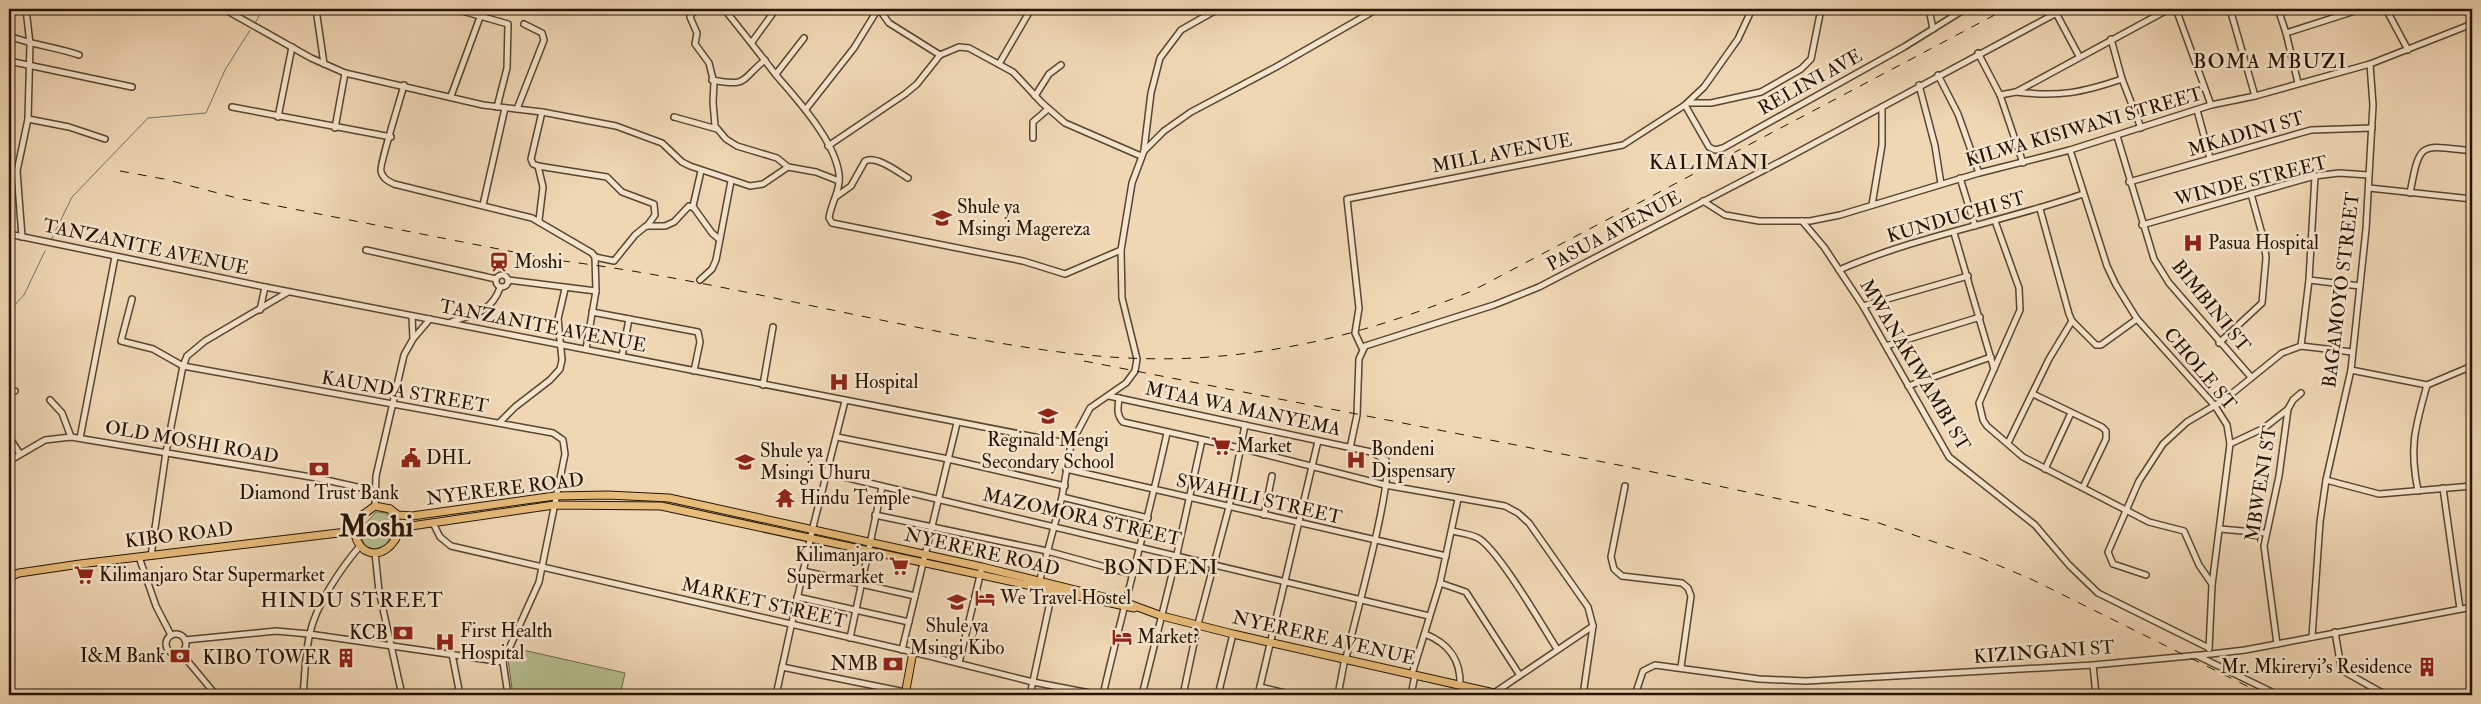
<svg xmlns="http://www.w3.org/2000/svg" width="2481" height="704" font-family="'IM FELL Double Pica',serif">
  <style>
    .green { fill: #b7bf8f; stroke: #6e6a49 }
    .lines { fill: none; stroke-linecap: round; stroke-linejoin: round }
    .stream { stroke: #6f7570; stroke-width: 1 }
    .minor-casing { stroke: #57452f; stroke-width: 8 }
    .major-casing { stroke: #241403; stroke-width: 9 }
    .minor { stroke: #f5e5ce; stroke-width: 5 }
    .major { stroke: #e8bc7a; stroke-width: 7 }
    .rail { stroke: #241403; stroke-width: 1; stroke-dasharray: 9 9; stroke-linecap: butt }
    .labels { text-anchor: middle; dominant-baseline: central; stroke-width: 5; stroke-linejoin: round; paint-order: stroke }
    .street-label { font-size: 19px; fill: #241403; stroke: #f5e5ce }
    .poi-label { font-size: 19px; fill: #241403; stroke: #f5e5ce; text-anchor: start }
    .quarter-label { font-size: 21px; letter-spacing: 1px; fill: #241403; stroke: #f5e5ce }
    .town-label { font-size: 29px; font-weight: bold; fill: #241403; stroke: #f5e5ce }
  </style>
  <rect width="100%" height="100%" fill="#f0d7b4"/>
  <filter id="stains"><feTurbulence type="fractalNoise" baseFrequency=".004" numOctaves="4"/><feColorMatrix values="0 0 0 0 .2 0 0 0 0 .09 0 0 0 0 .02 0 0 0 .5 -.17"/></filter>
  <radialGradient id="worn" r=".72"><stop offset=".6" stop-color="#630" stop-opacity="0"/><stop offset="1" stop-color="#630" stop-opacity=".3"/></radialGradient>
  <g class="green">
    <path d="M376,512C398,511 396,533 385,546L374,549L365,546L361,536L365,524Z"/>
    <path d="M514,648L625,673L620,695H513L508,660Z"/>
  </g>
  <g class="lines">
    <g class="stream">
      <path d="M255,23L263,9"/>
      <path d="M51,240L72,197L148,118L206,113L225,70L250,30"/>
      <path d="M9,311L24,295L45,251"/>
    </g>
    <defs>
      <g id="minor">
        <path d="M224,9L311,58L345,73L483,105L542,112L616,126L662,143L682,162L690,166L750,186L763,184L788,167"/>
        <path d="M316,9L324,64"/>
        <path d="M455,9L508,24L507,68L497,107"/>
        <path d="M695,9L690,17L697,33L695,44L709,63L714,83L713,102L715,126L726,139L737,146L777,158L788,167L816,172L839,181"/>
        <path d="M724,9C742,31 759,53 776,75C797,99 835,141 839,174C841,190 831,203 829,218L832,223L1023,261L1065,274L1121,250"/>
        <path d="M879,9L889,23L940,55L959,47L969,48L1013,72L1042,103L1065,123L1141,156"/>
        <path d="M1929,9L1933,29"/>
        <path d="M2176,9L2211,105"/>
        <path d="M2230,9L2255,96"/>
        <path d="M2278,9L2286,33L2298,83"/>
        <path d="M2386,9L2408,50"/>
        <path d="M2056,13L2079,56"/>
        <path d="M2286,33L2361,9"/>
        <path d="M9,36C32,45 56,47 79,55"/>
        <path d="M2111,39L2122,79L2141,128"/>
        <path d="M752,42L776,9"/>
        <path d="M1978,53L2000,95L2023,163"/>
        <path d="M9,61L132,87"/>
        <path d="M999,64L1031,9"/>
        <path d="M776,74L804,38"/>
        <path d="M1938,75L1958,114L1979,173"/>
        <path d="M712,80C749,87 740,80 765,60"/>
        <path d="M404,85C401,97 379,166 381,171C382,178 388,181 394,184L532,218L592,253L595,257L596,291L586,349"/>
        <path d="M1919,85L1935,146L1941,184"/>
        <path d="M2016,92C2059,97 2081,93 2122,79"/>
        <path d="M2000,95L2016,92L2169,9"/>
        <path d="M451,96L483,9"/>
        <path d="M1035,96L1049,74L1061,65"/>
        <path d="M1688,103H1711L1761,92L1801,69L1811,59L1821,9"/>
        <path d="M1685,105L1709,147L1715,150L1723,148L1904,47L1965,9"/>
        <path d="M232,107L391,137"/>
        <path d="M517,109L544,40L542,33L524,24"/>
        <path d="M806,109L854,48L878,9"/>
        <path d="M2197,110L2210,158"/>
        <path d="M278,117L292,47"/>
        <path d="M674,117L717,129"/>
        <path d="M28,119L69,127L105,139"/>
        <path d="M335,128L345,73"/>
        <path d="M2117,136L2154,259L2169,283L2251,377"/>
        <path d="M1033,138V122L1048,109"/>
        <path d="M828,146L905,94L917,84L940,55"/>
        <path d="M1144,150L1151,93L1160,58L1181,30L1218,9"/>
        <path d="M2070,150L2107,266L2116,285L2137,319L2215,406L2227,425L2230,444L2212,585L2209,649"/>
        <path d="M538,166L607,177L622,192L654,204L655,215L647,226"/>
        <path d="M1960,178L1975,226"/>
        <path d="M2129,182L2311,130L2372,128"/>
        <path d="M2369,188L2472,199"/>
        <path d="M2410,193C2420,140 2420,145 2472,151"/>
        <path d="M837,196L851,186L865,161C876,155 898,172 908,178"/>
        <path d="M1703,201L1725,215L1759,221H1810L1840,215L1979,173L2070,150L2211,105L2255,96L2370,64L2472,24"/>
        <path d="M483,205L505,108"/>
        <path d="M1872,205L1882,145V107"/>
        <path d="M693,206L701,171"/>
        <path d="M2040,209L2069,314L2072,321L2096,345H2101L2137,319"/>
        <path d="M539,220L543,187L538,166L533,164L531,159L542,112"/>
        <path d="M1802,221L1824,247L1863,306L1949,457L2035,525L2069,565L2098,593L2209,648"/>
        <path d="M1995,221L2019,288L2020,310L1979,403L1983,420L1987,426L2023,457L2149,522L2184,531L2199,565L2212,584"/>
        <path d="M2142,225L2315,176L2339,173L2368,175"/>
        <path d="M1954,233L1994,369"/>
        <path d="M9,234L265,287L1071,444"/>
        <path d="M22,237L17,171L28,119L30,44L26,9"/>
        <path d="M366,250L496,279"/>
        <path d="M595,257L614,261L635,235L646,226H665L674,222L689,206L694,208L712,233L719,239"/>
        <path d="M1839,270C1917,236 2002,222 2083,194"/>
        <circle cx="502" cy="281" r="6"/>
        <path d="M508,280L596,291"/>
        <path d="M700,280L712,269L716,260L731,181"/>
        <path d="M2309,280L2360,286"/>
        <path d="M132,299L121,341L153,349L183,366L553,433L563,440L565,454L539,582L503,662L508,695"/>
        <path d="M1863,306L1968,276"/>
        <path d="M260,310L265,287"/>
        <path d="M592,312L698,332L700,342L694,371"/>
        <path d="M412,316L413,338"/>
        <path d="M451,322C475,314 491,312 500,288"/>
        <path d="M2219,343L2262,303L2266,258L2264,241L2251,194"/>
        <path d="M1886,346L1980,317"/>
        <path d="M2301,346L2309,280L2315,176"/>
        <path d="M1362,348L1355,333L1359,308L1347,199L1623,145L1685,105L1704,87L1738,39L1752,9"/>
        <path d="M622,356L629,319"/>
        <path d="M2351,370L2427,385L2472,366"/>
        <path d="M763,385L773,327"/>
        <path d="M1908,386L1991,357"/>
        <path d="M9,389L15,391"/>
        <path d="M2033,394L2102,427L2106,431V439L2083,487"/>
        <path d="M1109,396L1371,452L1386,460C1394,481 1353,626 1346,658"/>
        <path d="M1119,398C1118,408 1116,414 1123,422L1240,448L1385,485L1505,506L1518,513L1529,523L1588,607L1593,626L1583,695"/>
        <path d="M50,400L62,413L71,437"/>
        <path d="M499,423L515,407L550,380L560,369L562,360L558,319L565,289"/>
        <path d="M9,437L20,454"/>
        <path d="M837,437L948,459L1065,486"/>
        <path d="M80,438L115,257"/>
        <path d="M2008,443L2049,359L2072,321"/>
        <path d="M2230,444L2264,428L2287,410"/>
        <path d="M1350,448L1357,415L1359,359L1365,346L1494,305L1539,287L1789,157L2064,9"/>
        <path d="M9,461L45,440L71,437L317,478L375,491"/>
        <path d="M1066,469L1446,556"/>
        <path d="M2045,469L2071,413"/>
        <path d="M827,473L1429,616"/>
        <path d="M2326,480L2379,494L2472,486"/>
        <path d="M1625,486L1611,557L1614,569L1622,576L1682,583L1688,588L1691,596L1681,667"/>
        <path d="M2443,488L2460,609"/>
        <path d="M2418,491C2409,447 2415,428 2427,385"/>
        <path d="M1062,497L1148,518"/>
        <path d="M375,506L376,476L404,355L413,339L430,319"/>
        <path d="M875,515L1047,551L1131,574"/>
        <path d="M1264,515L1272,476"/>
        <path d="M433,523L440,537L451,546L913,652L1033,682L1100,695"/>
        <path d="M2220,529L2265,533"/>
        <path d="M1452,531C1461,533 1470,534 1478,538C1498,549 1543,627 1557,649"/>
        <path d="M375,553L379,591L402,695"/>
        <path d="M151,556L166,452L183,366L187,356L205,341L288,292"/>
        <path d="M139,557L156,606L171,635"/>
        <path d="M803,571L915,596"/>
        <path d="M2146,575L2113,564L2108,552L2139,481L2163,444L2187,422L2224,400L2282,353L2301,346L2352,352"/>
        <path d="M1039,583L1062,497L1071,444L1090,408L1126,383L1135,371L1137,359L1122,298L1121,250L1132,183L1144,151L1164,131L1191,112L1276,67L1377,9"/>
        <path d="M1440,583L1466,592L1519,674"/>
        <path d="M797,597L909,622"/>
        <path d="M2335,632L2341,667L2345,672L2386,695"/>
        <circle cx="176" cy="644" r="10"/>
        <path d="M1425,634C1448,643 1461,660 1460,685"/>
        <path d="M2312,637L2320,522L2326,480L2351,370L2366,229L2373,105L2370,64"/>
        <path d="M850,638L882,487"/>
        <path d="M185,640L276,631L309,634L503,662"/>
        <path d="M2277,644L2264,546L2279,476L2288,409L2293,400L2301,393"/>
        <path d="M902,650L957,423"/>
        <path d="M181,653L216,695"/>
        <path d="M452,654L460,695"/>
        <path d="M2198,656L2278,695"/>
        <path d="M959,663L982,567"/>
        <path d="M2093,665L2096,695"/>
        <path d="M782,667L920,695"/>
        <path d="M1412,674L1440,583L1458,499"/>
        <path d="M1260,687L1293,695"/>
        <path d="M1494,693L1593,626"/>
        <path d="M303,695C305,675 305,653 310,633C316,605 341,568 360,546"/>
        <path d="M776,695L812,531L845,401"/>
        <path d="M1030,695L1053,588"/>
        <path d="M1103,695C1123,607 1148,521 1167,433"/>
        <path d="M1142,695L1177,554L1202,440"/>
        <path d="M1183,695L1198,624L1229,507L1245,425"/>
        <path d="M1218,695L1233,634"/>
        <path d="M1258,695L1318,441"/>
        <path d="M1338,695L1345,658"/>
        <path d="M1411,695L1415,675"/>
        <path d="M1635,695L1643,671L1655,665L1759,679L1806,681L2093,665L2211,654L2245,650L2472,607"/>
      </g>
      <g id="major">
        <path d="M375,506L390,509C416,542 366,574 355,535L361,516Z"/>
        <path d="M390,509L398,515L412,516L555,496L608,495L669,498L982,567L1124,602L1162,616L1233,634L1503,695"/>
        <path d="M395,540L399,532L411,526L554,505L661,506L1134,608"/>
        <path d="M9,577L19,573L80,564L355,531"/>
        <path d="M905,695L913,652"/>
      </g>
    </defs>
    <use href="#minor" class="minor-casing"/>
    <use href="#major" class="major-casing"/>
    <use href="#minor" class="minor"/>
    <use href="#major" class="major"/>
    <g class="rail">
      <path d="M120,171L164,179L237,198L555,260C674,274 793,303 911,326C1004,345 1099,363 1195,358C1296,352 1379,329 1472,291L2006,9"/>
      <path d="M1084,361L1634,468L1803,504L1876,522L1981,558L2033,580L2265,695"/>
    </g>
  </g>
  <defs>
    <symbol id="school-bare" viewBox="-9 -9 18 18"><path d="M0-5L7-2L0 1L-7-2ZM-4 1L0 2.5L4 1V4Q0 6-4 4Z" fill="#8f2418" stroke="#f5e5ce" stroke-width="2.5" paint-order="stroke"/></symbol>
    <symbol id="hospital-bare" viewBox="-9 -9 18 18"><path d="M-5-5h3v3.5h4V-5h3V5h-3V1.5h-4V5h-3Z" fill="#8f2418" stroke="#f5e5ce" stroke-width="2.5" paint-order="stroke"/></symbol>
    <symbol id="station-bare" viewBox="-9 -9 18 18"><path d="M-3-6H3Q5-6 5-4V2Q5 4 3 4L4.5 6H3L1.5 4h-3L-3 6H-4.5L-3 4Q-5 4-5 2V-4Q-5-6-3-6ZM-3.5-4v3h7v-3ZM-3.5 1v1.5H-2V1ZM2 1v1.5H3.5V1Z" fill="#8f2418" stroke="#f5e5ce" stroke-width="2.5" paint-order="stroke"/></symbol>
    <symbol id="supermarket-bare" viewBox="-9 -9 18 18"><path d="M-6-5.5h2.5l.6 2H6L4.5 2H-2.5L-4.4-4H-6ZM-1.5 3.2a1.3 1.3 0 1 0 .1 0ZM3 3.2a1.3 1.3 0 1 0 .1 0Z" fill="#8f2418" stroke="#f5e5ce" stroke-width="2.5" paint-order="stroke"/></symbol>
    <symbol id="civic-bare" viewBox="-9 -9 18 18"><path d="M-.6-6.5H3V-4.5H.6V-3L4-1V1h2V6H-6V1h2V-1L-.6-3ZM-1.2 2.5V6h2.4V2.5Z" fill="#8f2418" stroke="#f5e5ce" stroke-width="2.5" paint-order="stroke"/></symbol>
    <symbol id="bank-bare" viewBox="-9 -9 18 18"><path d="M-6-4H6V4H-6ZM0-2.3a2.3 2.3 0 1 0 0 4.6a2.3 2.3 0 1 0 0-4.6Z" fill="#8f2418" stroke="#f5e5ce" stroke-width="2.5" paint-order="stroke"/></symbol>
    <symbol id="temple-bare" viewBox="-9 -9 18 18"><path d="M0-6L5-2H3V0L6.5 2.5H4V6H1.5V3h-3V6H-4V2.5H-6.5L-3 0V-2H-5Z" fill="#8f2418" stroke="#f5e5ce" stroke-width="2.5" paint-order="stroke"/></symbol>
    <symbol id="hotel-bare" viewBox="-9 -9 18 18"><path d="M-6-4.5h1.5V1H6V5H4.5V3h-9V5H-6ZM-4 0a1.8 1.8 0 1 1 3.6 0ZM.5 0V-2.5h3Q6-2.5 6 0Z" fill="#8f2418" stroke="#f5e5ce" stroke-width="2.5" paint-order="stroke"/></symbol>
    <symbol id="building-bare" viewBox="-9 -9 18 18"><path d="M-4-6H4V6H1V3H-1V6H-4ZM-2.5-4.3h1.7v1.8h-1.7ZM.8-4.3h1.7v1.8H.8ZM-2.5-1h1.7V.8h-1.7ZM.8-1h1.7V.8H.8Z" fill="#8f2418" stroke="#f5e5ce" stroke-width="2.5" paint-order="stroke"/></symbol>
  </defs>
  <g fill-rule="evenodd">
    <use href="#school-bare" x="928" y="204" width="28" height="28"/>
    <use href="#hospital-bare" x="2179" y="229" width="28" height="28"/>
    <use href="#station-bare" x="485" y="248" width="28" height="28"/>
    <use href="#hospital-bare" x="825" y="368" width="28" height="28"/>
    <use href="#school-bare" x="1034" y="402" width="28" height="28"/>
    <use href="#supermarket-bare" x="1207" y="432" width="28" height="28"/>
    <use href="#civic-bare" x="397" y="444" width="28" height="28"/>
    <use href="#hospital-bare" x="1342" y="446" width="28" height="28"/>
    <use href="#school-bare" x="731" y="448" width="28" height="28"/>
    <use href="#bank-bare" x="305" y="455" width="28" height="28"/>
    <use href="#temple-bare" x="771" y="484" width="28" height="28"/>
    <use href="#supermarket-bare" x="885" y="552" width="28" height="28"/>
    <use href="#supermarket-bare" x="70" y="561" width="28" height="28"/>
    <use href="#hotel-bare" x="971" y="584" width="28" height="28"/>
    <use href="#school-bare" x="943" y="588" width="28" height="28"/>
    <use href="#bank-bare" x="389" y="619" width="28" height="28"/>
    <use href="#hotel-bare" x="1108" y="623" width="28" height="28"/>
    <use href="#hospital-bare" x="431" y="628" width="28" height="28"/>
    <use href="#bank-bare" x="166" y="642" width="28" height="28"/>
    <use href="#building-bare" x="332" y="644" width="28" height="28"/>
    <use href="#bank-bare" x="879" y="650" width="28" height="28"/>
    <use href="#building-bare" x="2413" y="653" width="28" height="28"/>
  </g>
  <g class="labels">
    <g class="street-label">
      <text transform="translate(1810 82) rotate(-29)">RELINI AVE</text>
      <text transform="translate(2084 127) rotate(-16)">KILWA KISIWANI STREET</text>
      <text transform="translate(2246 134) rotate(-16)">MKADINI ST</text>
      <text transform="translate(1502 153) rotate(-11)">MILL AVENUE</text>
      <text transform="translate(2251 181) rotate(-14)">WINDE STREET</text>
      <text transform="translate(1956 217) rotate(-16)">KUNDUCHI ST</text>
      <text transform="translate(1614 231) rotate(-28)">PASUA AVENUE</text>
      <text transform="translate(146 247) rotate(12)">TANZANITE AVENUE</text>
      <text transform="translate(2341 290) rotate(-83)">BAGAMOYO STREET</text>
      <text transform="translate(2211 306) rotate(51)">BIMBINI ST</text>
      <text transform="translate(543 326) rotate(11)">TANZANITE AVENUE</text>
      <text transform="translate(1915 365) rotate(59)">MWANAKIWAMBI ST</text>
      <text transform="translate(2200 369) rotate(50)">CHOLE ST</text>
      <text transform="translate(405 392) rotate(10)">KAUNDA STREET</text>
      <text transform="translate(1243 409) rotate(12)">MTAA WA MANYEMA</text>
      <text transform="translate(192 442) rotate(10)">OLD MOSHI ROAD</text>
      <text transform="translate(2261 484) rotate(-81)">MBWENI ST</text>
      <text transform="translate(505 489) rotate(-7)">NYERERE ROAD</text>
      <text transform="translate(1259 499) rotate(13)">SWAHILI STREET</text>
      <text transform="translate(1082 517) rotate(13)">MAZOMORA STREET</text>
      <text transform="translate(179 535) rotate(-7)">KIBO ROAD</text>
      <text transform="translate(982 552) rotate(13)">NYERERE ROAD</text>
      <text transform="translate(764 603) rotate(13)">MARKET STREET</text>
      <text transform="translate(1324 638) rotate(13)">NYERERE AVENUE</text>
      <text transform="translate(2044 652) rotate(-4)">KIZINGANI ST</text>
    </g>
    <g class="poi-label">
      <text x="957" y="207">Shule ya<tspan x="957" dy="22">Msingi Magereza</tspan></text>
      <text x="2208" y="243">Pasua Hospital</text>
      <text x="514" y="262">Moshi</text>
      <text x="854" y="382">Hospital</text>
      <text x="1048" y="440" text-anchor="middle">Reginald Mengi<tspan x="1048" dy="22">Secondary School</tspan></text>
      <text x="1236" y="446">Market</text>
      <text x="1371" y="449">Bondeni<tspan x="1371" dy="22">Dispensary</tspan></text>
      <text x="760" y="451">Shule ya<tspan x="760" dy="22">Msingi Uhuru</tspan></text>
      <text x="426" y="458">DHL</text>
      <text x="319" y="493" text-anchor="middle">Diamond Trust Bank</text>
      <text x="800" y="498">Hindu Temple</text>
      <text x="884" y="555" text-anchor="end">Kilimanjaro<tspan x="884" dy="22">Supermarket</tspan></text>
      <text x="99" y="575">Kilimanjaro Star Supermarket</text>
      <text x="1000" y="598">We Travel Hostel</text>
      <text x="957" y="626" text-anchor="middle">Shule ya<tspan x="957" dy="22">Msingi Kibo</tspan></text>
      <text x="460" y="631">First Health<tspan x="460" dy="22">Hospital</tspan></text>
      <text x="388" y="633" text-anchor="end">KCB</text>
      <text x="1137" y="637">Market?</text>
      <text x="165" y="656" text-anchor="end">I&amp;M Bank</text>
      <text x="331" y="658" text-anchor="end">KIBO TOWER</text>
      <text x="878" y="664" text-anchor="end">NMB</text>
      <text x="2412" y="667" text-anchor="end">Mr. Mkireryi's Residence</text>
    </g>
    <g class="quarter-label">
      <text x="2270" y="61">BOMA MBUZI</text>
      <text x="1709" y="162">KALIMANI</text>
      <text x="1161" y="567">BONDENI</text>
      <text x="352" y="600">HINDU STREET</text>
    </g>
    <g class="town-label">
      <text x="376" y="527">Moshi</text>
    </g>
  </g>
  <rect width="2481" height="704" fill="none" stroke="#f0d7b4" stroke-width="30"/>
  <rect x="10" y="10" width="2461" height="684" fill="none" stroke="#241403" stroke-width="2.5"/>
  <rect x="15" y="15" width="2451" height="674" fill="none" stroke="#241403"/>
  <rect width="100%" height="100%" filter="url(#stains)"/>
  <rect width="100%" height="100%" fill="url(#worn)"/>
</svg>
